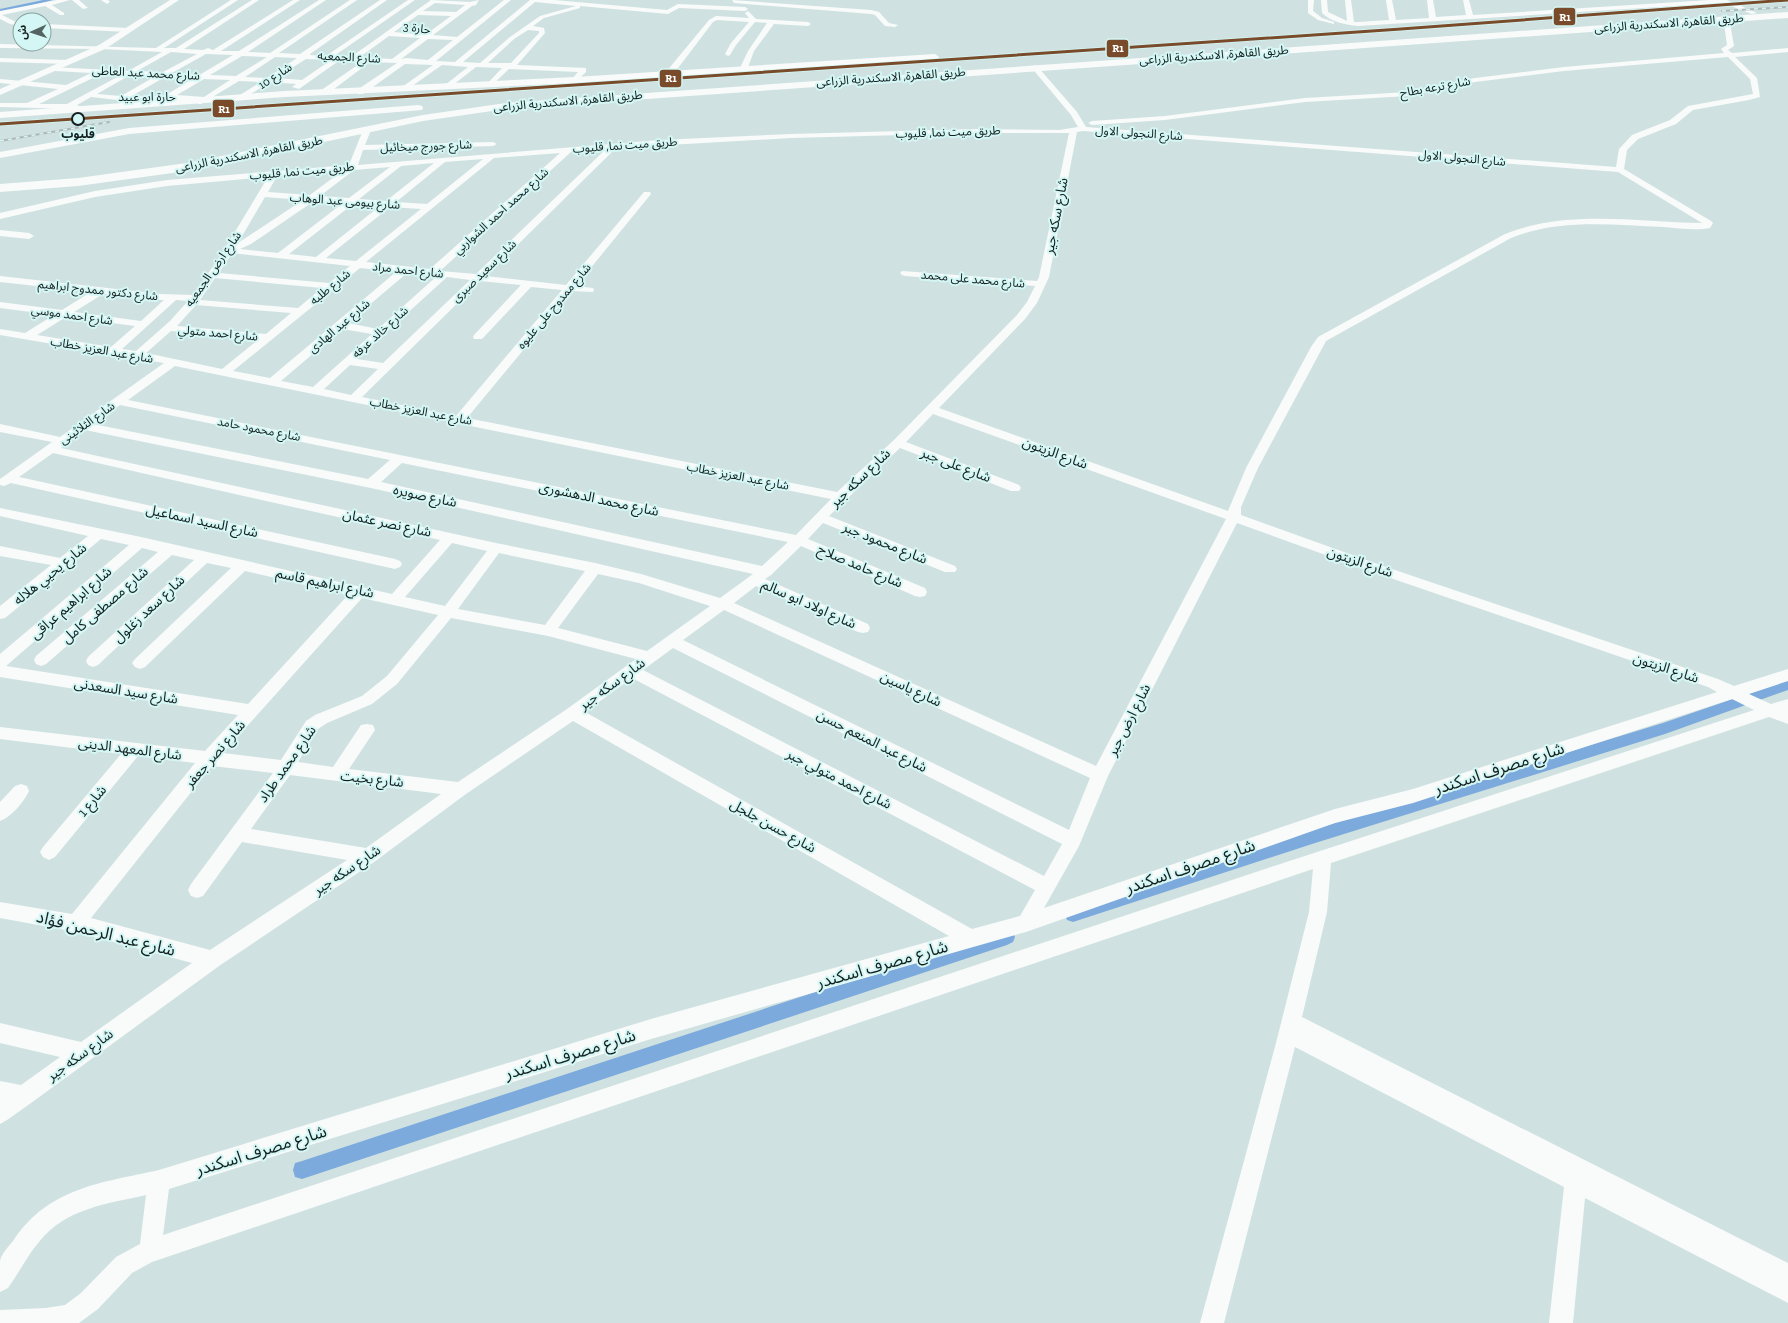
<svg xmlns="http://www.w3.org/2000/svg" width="1788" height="1323" font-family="'Zilla Slab','Noto Sans Arabic',serif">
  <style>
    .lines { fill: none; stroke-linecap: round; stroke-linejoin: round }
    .canal { fill: #7daadd; fill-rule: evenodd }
    .minor { fill: #f8fbfa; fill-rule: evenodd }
    .major { fill: #f8fbfa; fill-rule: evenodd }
    .highway { fill: #f8fbfa; fill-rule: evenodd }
    .rail-casing { stroke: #b1b6b6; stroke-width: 2 }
    .rail { stroke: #d4f7f5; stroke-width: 1.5; stroke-dasharray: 4; stroke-linecap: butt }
    .rail-1-casing { stroke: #d4f7f5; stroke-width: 4.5 }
    .rail-1 { stroke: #7a4b2a; stroke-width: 3 }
    .stop-dot { fill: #d4f7f5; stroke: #13201f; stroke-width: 2 }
    .labels { text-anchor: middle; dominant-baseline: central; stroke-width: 4; stroke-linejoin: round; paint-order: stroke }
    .far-street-label { font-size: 12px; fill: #13201f; stroke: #d4f7f5 }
    .far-stop-label { font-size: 12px; font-weight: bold; fill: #13201f; stroke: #d4f7f5 }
    .street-label { font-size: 14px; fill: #13201f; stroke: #d4f7f5 }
    .near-street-label { font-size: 17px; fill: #13201f; stroke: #d4f7f5 }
    .line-badge { stroke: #d4f7f5; stroke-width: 1.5 }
    .badge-label { font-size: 11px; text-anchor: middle; font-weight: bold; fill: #fff }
  </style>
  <rect width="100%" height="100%" fill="#cfe2e1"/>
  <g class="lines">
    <g class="canal">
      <path d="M43,0H53L0,13V9Z"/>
      <path d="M1788,680V690L1665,734L1312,844L1073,922L1067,920L1065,915L1067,910L1073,908L1312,830L1663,723Z"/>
      <path d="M1007,929L1013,932L1015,937L1013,942L1007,945L302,1179L295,1177L293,1170L295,1163L302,1161Z"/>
    </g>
    <g class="minor">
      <path d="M57,0H70L52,5L64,13V15H60L45,6L2,15L14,21L20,22V26L10,24L0,19V11Z"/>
      <path d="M72,0H79L88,8L83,9Z"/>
      <path d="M101,0H108L110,2L107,4Z"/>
      <path d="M231,0H238L164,48H176L252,0H259L184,49L203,50L208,48L213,50L293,0H300L221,51H239L319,0H326L248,52L270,53L350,0H357L279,53L300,54L380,0H387L310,54V55L326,56L408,0H415L334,56L351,57L431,0L470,2L479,0L476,5L472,6L433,35L457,37L504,0H511L436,61L455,62L530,0H554L667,10L678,4L745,7L748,9L745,11L679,8L668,14L580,6V8L544,18L533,26L544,28L545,33L517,65L586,68V72L575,82L571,80L578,72L509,69L490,87L486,85L502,68L476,67L448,89L444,87L445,85L468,67L442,65L405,91L401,89L402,87L433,65L405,64L363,94H357V90L397,63L370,62L326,95H320V91L362,62L340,60L299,89L292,87L296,84L270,82L243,99L239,97L240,95L261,82L239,81L201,104H198V101L180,99L127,101L91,97L77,105L81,107L77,109L0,107V103H27L58,89L0,83V79L66,85L91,73L55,71H52V67L128,71L162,52L101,49L0,48V44L156,48ZM535,2L576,6L540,16L510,37L480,63L463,62ZM435,3L465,5L456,12L423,11ZM418,15L451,16L425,35L394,32ZM528,30L539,31V33L511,63H488L514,39ZM389,36L420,38L392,59L374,58L371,56L360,57ZM428,39L453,40L428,60L406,58L401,59ZM171,52L197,54L163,72L137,71ZM206,54L233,55L201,74L172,73ZM242,56L267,57L236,76L210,75ZM275,57L297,58L267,78L245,77ZM306,59L331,60L302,80L276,78ZM101,74L121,75L67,104H39ZM130,75L156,76L121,96L97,94ZM165,77L194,78L166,95L130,97ZM204,79L230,80L204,97L177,95Z"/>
      <path d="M732,0L871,10L879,12L889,23L898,25L895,27L885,26L875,15L871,14L734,3Z"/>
      <path d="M1308,0H1314L1313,11L1322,18L1334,22V24L1318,20L1308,13Z"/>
      <path d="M1321,0H1327L1328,12L1347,21L1345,0H1351L1354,22H1358L1389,20L1386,0H1392L1396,20L1429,18L1427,0H1433L1436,17L1466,15L1463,0H1469L1473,15L1710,0H1727L1757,13L1752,14L1723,3L1358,26C1346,25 1331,22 1322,13Z"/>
      <path d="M748,11L756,19L808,22L811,24L808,26L774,24L754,51L747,70L743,72L739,70L748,51L767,23L755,22L736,45L730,55L728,56L725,54L731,43L749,22L717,20L713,22L672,76H666V72L709,20L716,16L749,18L745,13Z"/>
      <path d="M1720,18L1730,23L1734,46L1728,50L1732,53L1788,48V52L1735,57L1757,78L1760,97L1749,100L1693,110L1676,124L1638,139L1627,150L1624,169L1711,221L1713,223L1710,228C1696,231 1678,228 1664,227C1613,225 1559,218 1511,238L1326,341L1258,468L1241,507V515L1383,566L1718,679L1734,686L1788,669V681L1749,694L1771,704L1788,699V724L1769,717L1331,863L1327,912L1302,1017L1788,1263V1303L1585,1198L1573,1323H1549L1564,1187L1295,1047L1224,1323H1200L1276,1043L1309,912L1313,869L152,1262L132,1273L98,1309L79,1323H0V1310L46,1308L65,1305L81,1293L116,1257L140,1244L146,1195C107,1204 66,1208 39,1242C27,1256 19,1273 8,1288L0,1292C0,1282 0,1270 0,1261C1,1254 9,1246 13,1241C49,1187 101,1183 159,1170L651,1019L949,936L573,721L466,794L374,862L219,966L31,1103L7,1120L0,1124V1081L21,1085L60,1057L0,1043V1023L81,1042L192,963L76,932L0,918V902L72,914L195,763L138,756L55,857L49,860L43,857L40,852L43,847L121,754L0,739V727L205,751L238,715L0,677V654L129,545L101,539L5,618L0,619V606L51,565L0,556V546L60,558L88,536L0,516V508L141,537L392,594L440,540L53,453L19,477L395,559L400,561L402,564L400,567L395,569L11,483L4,486L0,485V479L52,442L0,432V424L60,437L164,363L0,335V329L25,333L54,315L0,308V302L62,310L91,292L0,282V276L161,294L193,295L221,255L268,177L167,186L95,197L0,219V213L95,191L167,180L349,165L363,130L367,128L371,130L365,145L493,142L497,144L493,146L363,150L358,165L660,140L791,134L977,129L1059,130L1078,127L1071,115L1031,67L1035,65L1037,66L1077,112L1086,127L1616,167L1619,149L1632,135L1670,120L1688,106L1753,94L1750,79L1728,57L1564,71L1475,82L1408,96L1305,102L1165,120L1092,125L1088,123L1092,121L1165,116L1305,98L1408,92L1475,78L1564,67L1724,53L1721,49L1727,45L1724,24L1717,20ZM1083,131L1618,172L1702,223C1637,222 1567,209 1505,234L1318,337L1311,347L1246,468L1228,511L939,408L1025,319L1037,303L1049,277L1077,132ZM977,133H1069L1039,277L1037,281L902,271L900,273L902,275L905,276L1035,286L1027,302L1017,315L894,440L837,492L467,418L572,291L593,292L594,290L593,288L576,286L651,194L650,192H644L566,285L486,276L616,148L791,138ZM606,149L476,274L440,271L571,152ZM560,153L430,269L366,262L494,158ZM483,159L427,204L396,202L445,162ZM434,163L386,201L359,199L401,166ZM390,167L349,198L320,196L354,170ZM342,171L310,195L268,192L277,176ZM265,197L303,200L238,243ZM314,201L343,203L278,253L240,249L251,244ZM353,204L380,206L316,257L289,254ZM390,207L421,209L356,261L326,258ZM232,253L350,266L329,283L219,273ZM360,268L396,272L270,378L233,371ZM407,273L437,276L378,329L348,323ZM447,277L470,280L383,363L357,359ZM215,278L322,288L298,308L200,300ZM480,281L521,285L474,335L473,337L474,339H482L531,287L562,290L456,416L362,397ZM103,294L161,300H164L141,321L74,312ZM176,300L188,301L170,321L136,351L122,349ZM196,305L291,313L266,334L177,326ZM66,317L135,326L111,347L37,335ZM342,329L372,334L313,387L281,381ZM171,331L259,339L222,369L146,353ZM350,365L378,369L351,395L324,389ZM175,366L831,499L796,535L128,400ZM120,405L390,460L368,479L93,424ZM933,414L1226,519L1096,766L734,603L756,586L858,632L863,633L868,632L870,628L868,624L765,579L771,575L801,546L915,596L920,597L925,596L927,592L925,588L808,539L823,523L945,572H955L957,569L955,566L829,516L900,448L1011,491H1019L1021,488L1019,485L906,442ZM85,430L371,488L753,574L720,598L641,574L595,563L496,543L61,448ZM402,463L788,542L762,566L381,482ZM1237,523L1373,572L1708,687L1717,692L1413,789L1335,809L1044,908L1079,846L1108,776ZM452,543L487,551L445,606L405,597ZM142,548L158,552L36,656L34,660L36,664L41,666L46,664L172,555L194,560L88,657L86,661L88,665L93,667L98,665L207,563L231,568L135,659L132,663L135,667L140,669L145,667L245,571L348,595L248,704L6,666ZM499,553L585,571L545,625L458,609ZM598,574L639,583L710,606L647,651L558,628ZM362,598L438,615L387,676L362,696L315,715L306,721L281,760L223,753ZM724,610L1090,778L1069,830L683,640ZM451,618L548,636L636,659L567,709L458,782L349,769L375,730L373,725L367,724L361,725L333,767L298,762L318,729L327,723L372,704L397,684ZM673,648L1062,844L1044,876L643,670ZM632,678L1035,890L1020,916L972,929L585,712ZM1732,699L1754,710L1271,867L163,1235L169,1189L651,1039L1026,932L1335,823L1413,803ZM212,766L273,773L191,884L188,890L191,896L197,898L203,896L242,842L347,860L210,950L91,918ZM290,775L441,794L366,848L251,829Z"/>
      <path d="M44,24L129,28L132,30L129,32L44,28Z"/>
      <path d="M0,58L68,60L71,62L68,64L0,62Z"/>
      <path d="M0,230L29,233L34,236L29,239L0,236Z"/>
      <path d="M21,784L27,786L29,791C24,802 11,817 0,821V802L15,786Z"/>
    </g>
    <g class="major">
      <path d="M170,0H179L105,49L0,95V89L99,45Z"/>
      <path d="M935,54L939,57L938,59L575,83L285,97L0,118V112L285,91L575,77Z"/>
    </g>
    <g class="highway">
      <path d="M1788,12V18L506,109L423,121L187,171L78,186L0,192V184L78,178L187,163L423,115L506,103Z"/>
      <path d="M418,105L422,106L423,108L422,110L129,134L0,158V152L129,128Z"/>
    </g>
    <defs>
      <g id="rail">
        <path d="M1722,11L1788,7"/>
        <path d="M0,124L1401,29L1788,0"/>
        <path d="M0,141L109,122"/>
      </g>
    </defs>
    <use href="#rail" class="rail-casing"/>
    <use href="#rail" class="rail"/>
    <defs>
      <path id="rail-1" d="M0,124L1401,29L1788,0"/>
    </defs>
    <use href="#rail-1" class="rail-1-casing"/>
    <use href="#rail-1" class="rail-1"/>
  </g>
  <circle class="stop-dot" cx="78" cy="119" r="6"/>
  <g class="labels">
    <g class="far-street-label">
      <text transform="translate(1669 23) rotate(-4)">طريق القاهرة, الاسكندرية الزراعى</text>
      <text transform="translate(417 28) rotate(8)">حارة 3</text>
      <text transform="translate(1214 55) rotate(-4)">طريق القاهرة, الاسكندرية الزراعى</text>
      <text transform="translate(349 57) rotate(3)">شارع الجمعيه</text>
      <text transform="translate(146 73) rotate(3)">شارع محمد عبد العاطى</text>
      <text transform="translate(275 76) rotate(-33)">شارع 10</text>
      <text transform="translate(891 77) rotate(-4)">طريق القاهرة, الاسكندرية الزراعى</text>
      <text transform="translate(1435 87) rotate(-10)">شارع ترعه بطاح</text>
      <text x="147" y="97">حارة ابو عبيد</text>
      <text transform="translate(568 101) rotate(-5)">طريق القاهرة, الاسكندرية الزراعى</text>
      <text transform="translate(948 132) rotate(-2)">طريق ميت نما, قليوب</text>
      <text transform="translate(1139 133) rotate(4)">شارع النجولى الاول</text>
      <text transform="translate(625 145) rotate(-4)">طريق ميت نما, قليوب</text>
      <text transform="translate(426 146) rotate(-2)">شارع جورج ميخائيل</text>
      <text transform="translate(249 154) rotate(-11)">طريق القاهرة, الاسكندرية الزراعى</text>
      <text transform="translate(1462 158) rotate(5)">شارع النجولى الاول</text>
      <text transform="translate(302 171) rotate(-5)">طريق ميت نما, قليوب</text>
      <text transform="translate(345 201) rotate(4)">شارع بيومى عبد الوهاب</text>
      <text transform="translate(501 211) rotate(-42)">شارع محمد احمد الشواربي</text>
      <text transform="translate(213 269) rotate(-55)">شارع ارض الجمعيه</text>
      <text transform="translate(408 270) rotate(6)">شارع احمد مراد</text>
      <text transform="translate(484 271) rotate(-44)">شارع سعيد صبرى</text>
      <text transform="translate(973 279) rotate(5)">شارع محمد على محمد</text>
      <text transform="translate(330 287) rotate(-39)">شارع طلبه</text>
      <text transform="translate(98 290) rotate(6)">شارع دكتور ممدوح ابراهيم</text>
      <text transform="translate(554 306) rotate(-50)">شارع ممدوح على عليوه</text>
      <text transform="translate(72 315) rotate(8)">شارع احمد موسي</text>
      <text transform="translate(339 326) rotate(-40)">شارع عبد الهادى</text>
      <text transform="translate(380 332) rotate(-42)">شارع خالد عرفه</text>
      <text transform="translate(218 333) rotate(5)">شارع احمد متولي</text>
      <text transform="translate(102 350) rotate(10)">شارع عبد العزيز خطاب</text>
      <text transform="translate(421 411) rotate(11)">شارع عبد العزيز خطاب</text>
      <text transform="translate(87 423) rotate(-35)">شارع الثلاثينى</text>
      <text transform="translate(259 429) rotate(11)">شارع محمود حامد</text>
      <text transform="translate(738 476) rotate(11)">شارع عبد العزيز خطاب</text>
    </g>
    <g class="far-stop-label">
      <text x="78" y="134">قليوب</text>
    </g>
    <g class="street-label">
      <text transform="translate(1056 216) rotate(-79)">شارع سكه جير</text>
      <text transform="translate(1055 453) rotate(20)">شارع الزيتون</text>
      <text transform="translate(956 465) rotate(21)">شارع على جبر</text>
      <text transform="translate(860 478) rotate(-44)">شارع سكه جير</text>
      <text transform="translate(425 496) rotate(12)">شارع صويره</text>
      <text transform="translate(599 499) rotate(12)">شارع محمد الدهشورى</text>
      <text transform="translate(202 521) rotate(12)">شارع السيد اسماعيل</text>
      <text transform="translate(387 523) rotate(12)">شارع نصر عثمان</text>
      <text transform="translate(885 543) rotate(22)">شارع محمود جبر</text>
      <text transform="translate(1360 562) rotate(19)">شارع الزيتون</text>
      <text transform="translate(860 566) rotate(23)">شارع حامد صلاح</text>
      <text transform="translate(50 574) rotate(-39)">شارع يحيي هلاله</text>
      <text transform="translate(325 583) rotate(12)">شارع ابراهيم قاسم</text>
      <text transform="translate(71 603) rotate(-41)">شارع ابراهيم عراقى</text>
      <text transform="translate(809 604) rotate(24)">شارع اولاد ابو سالم</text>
      <text transform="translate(105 605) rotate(-41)">شارع مصطفى كامل</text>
      <text transform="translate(149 609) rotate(-43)">شارع سعد زغلول</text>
      <text transform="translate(1666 668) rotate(18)">شارع الزيتون</text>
      <text transform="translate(612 684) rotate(-36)">شارع سكه جير</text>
      <text transform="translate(911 689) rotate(25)">شارع ياسين</text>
      <text transform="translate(126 691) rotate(9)">شارع سيد السعدنى</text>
      <text transform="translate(1129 720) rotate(-63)">شارع ارض جبر</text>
      <text transform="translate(872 741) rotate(27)">شارع عبد المنعم حسن</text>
      <text transform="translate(130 749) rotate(7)">شارع المعهد الدينى</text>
      <text transform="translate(215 754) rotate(-49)">شارع نصر جعفر</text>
      <text transform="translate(287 764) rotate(-55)">شارع محمد طراد</text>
      <text transform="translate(372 779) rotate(6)">شارع بخيت</text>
      <text transform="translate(839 779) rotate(27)">شارع احمد متولي جبر</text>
      <text transform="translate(92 801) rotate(-50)">شارع 1</text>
      <text transform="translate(773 826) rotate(29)">شارع حسن جلجل</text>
      <text transform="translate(347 870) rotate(-34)">شارع سكه جير</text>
      <text transform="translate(80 1055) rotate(-36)">شارع سكه جير</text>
    </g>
    <g class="near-street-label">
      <text transform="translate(1499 768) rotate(-18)">شارع مصرف اسكندر</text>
      <text transform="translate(1190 866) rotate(-19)">شارع مصرف اسكندر</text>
      <text transform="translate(106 933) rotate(14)">شارع عبد الرحمن فؤاد</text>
      <text transform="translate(882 964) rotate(-16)">شارع مصرف اسكندر</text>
      <text transform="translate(570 1054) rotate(-17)">شارع مصرف اسكندر</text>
      <text transform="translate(261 1150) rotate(-17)">شارع مصرف اسكندر</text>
    </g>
  </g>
  <g class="line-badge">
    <rect x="1553" y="7" width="23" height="19" rx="4" fill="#7a4b2a"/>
    <rect x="1106" y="39" width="23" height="19" rx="4" fill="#7a4b2a"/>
    <rect x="659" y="69" width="23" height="19" rx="4" fill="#7a4b2a"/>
    <rect x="212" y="99" width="23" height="19" rx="4" fill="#7a4b2a"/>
  </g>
  <g class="badge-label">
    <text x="1565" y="21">R1</text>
    <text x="1118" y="52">R1</text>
    <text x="671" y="82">R1</text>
    <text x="224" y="113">R1</text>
  </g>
  <g transform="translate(32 32) rotate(267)"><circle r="19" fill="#d4f7f5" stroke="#87a19f"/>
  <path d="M0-3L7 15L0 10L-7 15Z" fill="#556463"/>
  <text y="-6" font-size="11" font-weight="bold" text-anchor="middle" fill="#13201f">ش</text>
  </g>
</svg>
